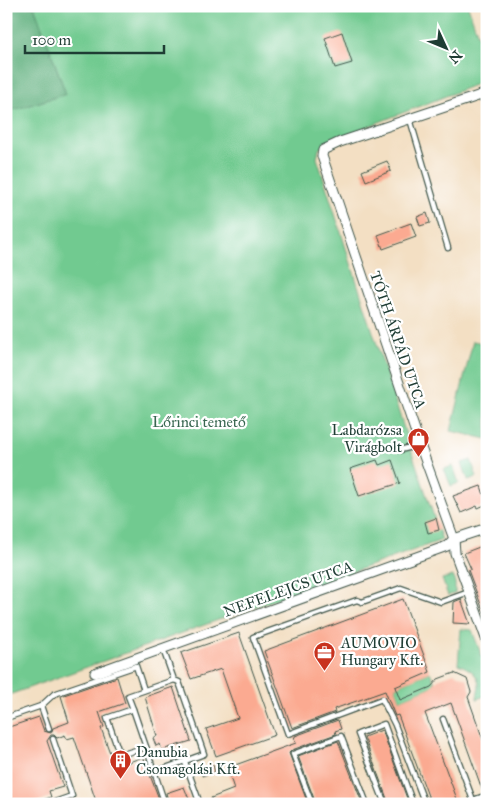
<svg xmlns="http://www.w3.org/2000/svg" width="493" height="810" font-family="'IM FELL Great Primer',serif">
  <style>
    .green { fill: #71ca90; stroke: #488462 }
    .forest { fill: #5cae7a; stroke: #3e7657 }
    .building { fill: #fbaa91 }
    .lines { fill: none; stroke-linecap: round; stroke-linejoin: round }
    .lane-casing { stroke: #3f5549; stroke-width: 7 }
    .street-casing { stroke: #3f5549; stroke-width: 11 }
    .lane { stroke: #fff; stroke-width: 4.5 }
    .street { stroke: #fff; stroke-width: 9 }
    .labels { text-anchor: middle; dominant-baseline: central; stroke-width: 4.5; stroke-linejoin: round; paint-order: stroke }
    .street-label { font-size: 15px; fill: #1f3d34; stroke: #fff }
    .park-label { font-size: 15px; fill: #386750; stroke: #fff }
    .poi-label { font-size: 15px; fill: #1f3d34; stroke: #fff; text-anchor: start }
  </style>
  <rect width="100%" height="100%" fill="#fff"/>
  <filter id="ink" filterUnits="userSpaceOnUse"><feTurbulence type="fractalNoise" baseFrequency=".02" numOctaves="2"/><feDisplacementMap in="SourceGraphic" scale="10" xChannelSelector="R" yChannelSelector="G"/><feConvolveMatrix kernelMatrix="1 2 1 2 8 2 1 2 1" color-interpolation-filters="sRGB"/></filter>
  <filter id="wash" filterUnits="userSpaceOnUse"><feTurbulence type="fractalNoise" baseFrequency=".0096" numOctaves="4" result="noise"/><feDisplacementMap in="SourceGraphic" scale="20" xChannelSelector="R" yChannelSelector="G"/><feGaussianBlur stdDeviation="1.12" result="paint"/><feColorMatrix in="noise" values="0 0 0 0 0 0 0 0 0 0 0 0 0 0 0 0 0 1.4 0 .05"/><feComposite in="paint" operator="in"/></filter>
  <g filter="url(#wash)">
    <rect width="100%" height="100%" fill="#f3dfc3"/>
    <g class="green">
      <path d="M34,6H468L487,62V80L328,142L319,149L317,158L410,447L442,540L6,696V112L66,94Z"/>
      <path d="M473,341L487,344V439L451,431Z"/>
      <path d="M471,460L477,477L468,480L462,463Z"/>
      <path d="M453,466L459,483L451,486L444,469Z"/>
      <path d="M453,576L455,583V593L448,596L442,579Z"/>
      <path d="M461,629L472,630L487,670V695L477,699C477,694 479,690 479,685C478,673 468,668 458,664Z"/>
      <path d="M430,672L435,683L431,687L400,700L395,687Z"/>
    </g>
    <path class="forest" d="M6,6H34L66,94L6,112Z"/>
    <g id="blocks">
      <g class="building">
        <path d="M342,32L352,63L335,68L325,38Z"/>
        <path d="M387,161L391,171L366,181L362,171Z"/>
        <path d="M427,213L430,223L420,226L417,217Z"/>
        <path d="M411,223L416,237L383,249L378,235Z"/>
        <path d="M377,460L379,465L392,460L400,483L359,496L350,469Z"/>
        <path d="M481,486L487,504L478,508L477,506L461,513L453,496Z"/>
        <path d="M436,518L439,530L428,533L425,522Z"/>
        <path d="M487,544V553L482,555L487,566L486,618L468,570L471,569L464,553Z"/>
        <path d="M403,599L430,672L395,687L400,700L431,687L438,679L454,673L467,679L471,692L468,697L487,751V791L483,792L451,703L425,713L457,799L453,801L454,804H431L398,715L395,716L385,691L334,709L335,712L292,728L264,651Z"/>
        <path d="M461,599L470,624L453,623L454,602Z"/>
        <path d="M239,633L275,735L216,756L206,729L238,718L221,669L191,679L181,653Z"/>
        <path d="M117,677L125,703L99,712L104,727L101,728L115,767L143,757L161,804H107L106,800L97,804L74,737L67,739L65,735L57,738L54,735H51L47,741L63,787L49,791L51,797L31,804H14L6,780V728L39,717L44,731L51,733L53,728L69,722L61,696Z"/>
        <path d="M173,687L191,741L162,750L160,744L156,746L153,738L157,736L145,697Z"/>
        <path d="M338,720L341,729L335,731L336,734L292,750L289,753L308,804H213L211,798L234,789L227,768L296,743L294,738L295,737V736Z"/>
        <path d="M382,730L384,735L409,804H389L364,737Z"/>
        <path d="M338,741L361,800L350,804H316L298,756Z"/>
        <path d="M213,765L215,772L202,776L200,769Z"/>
        <path d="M184,787L191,804H169L166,793Z"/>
      </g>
    </g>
  </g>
  <g filter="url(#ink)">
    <use href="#blocks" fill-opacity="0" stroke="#3f5549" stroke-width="1"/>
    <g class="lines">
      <defs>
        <g id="lane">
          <path d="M410,119L448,248"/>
          <path d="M400,450L420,445"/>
          <path d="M41,706L54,694L136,666L144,690"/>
          <path d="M133,709L146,747L120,755L107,718Z"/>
          <path d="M133,709L128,696L174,680L163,649"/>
          <path d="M6,718L41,706L49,729"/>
          <path d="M443,719L473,800L472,804"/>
          <path d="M146,747L165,804"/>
          <path d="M185,762L200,804"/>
          <path d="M155,772L204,754L179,682L174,680"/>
          <path d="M473,800L487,795"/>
          <path d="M49,804L72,796L53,739"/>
          <path d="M312,804L293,754L341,736L367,804"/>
          <path d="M385,804L358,734L384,724L413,804"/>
          <path d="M425,804L395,725L382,699L288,734L253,637L357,600L362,602L401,588L441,602L469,592"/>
        </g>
        <g id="street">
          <path d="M487,93L340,142L323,150L322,156L420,445L454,539L455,553L487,641"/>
          <path d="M95,673L447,546L454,539L487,528"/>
        </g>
      </defs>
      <use href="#lane" class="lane-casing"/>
      <use href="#street" class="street-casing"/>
      <use href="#lane" class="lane"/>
      <use href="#street" class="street"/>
    </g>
  </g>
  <defs>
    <symbol id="shop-pin" viewBox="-11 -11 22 30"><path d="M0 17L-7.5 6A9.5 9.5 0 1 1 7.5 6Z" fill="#c8321e" stroke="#fff"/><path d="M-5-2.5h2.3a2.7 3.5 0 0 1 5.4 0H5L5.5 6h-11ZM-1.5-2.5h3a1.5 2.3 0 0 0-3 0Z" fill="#fff"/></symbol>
    <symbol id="office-pin" viewBox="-11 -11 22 30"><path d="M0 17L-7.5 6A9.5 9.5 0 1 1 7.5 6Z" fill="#c8321e" stroke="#fff"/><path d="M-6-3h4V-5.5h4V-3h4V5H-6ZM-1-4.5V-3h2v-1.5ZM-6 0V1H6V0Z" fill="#fff"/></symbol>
    <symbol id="building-pin" viewBox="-11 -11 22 30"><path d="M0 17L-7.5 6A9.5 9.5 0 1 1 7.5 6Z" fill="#c8321e" stroke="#fff"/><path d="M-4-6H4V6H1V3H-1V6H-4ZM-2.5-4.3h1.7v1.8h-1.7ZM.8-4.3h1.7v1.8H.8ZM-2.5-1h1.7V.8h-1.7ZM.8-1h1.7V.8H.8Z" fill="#fff"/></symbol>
  </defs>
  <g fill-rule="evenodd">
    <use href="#shop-pin" x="406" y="426" width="25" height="34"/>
    <use href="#office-pin" x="312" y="640" width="25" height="34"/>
    <use href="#building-pin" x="108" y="748" width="25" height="34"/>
  </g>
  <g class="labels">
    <g class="street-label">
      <text transform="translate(398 340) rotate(71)">TÓTH ÁRPÁD UTCA</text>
      <text transform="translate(288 589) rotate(-20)">NEFELEJCS UTCA</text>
    </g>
    <g class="park-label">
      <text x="199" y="422">Lőrinci temető</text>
    </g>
    <g class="poi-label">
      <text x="402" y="430" text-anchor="end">Labdarózsa<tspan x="402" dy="17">Virágbolt</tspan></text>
      <text x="341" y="643">AUMOVIO<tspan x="341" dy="17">Hungary Kft.</tspan></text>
      <text x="136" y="752">Danubia<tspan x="136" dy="17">Csomagolási Kft.</tspan></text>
    </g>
  </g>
  <rect width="493" height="810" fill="none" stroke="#fff" stroke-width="25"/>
  <g transform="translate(446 48) rotate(134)" stroke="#ffffff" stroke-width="4" paint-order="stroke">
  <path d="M0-4L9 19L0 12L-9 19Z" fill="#1f3d34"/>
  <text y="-8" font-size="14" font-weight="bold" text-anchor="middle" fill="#1f3d34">N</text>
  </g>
  <path d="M25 45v8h139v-8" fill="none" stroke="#1f3d34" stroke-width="2.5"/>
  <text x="32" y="45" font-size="15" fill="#1f3d34" stroke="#ffffff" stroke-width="4" paint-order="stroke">100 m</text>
</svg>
